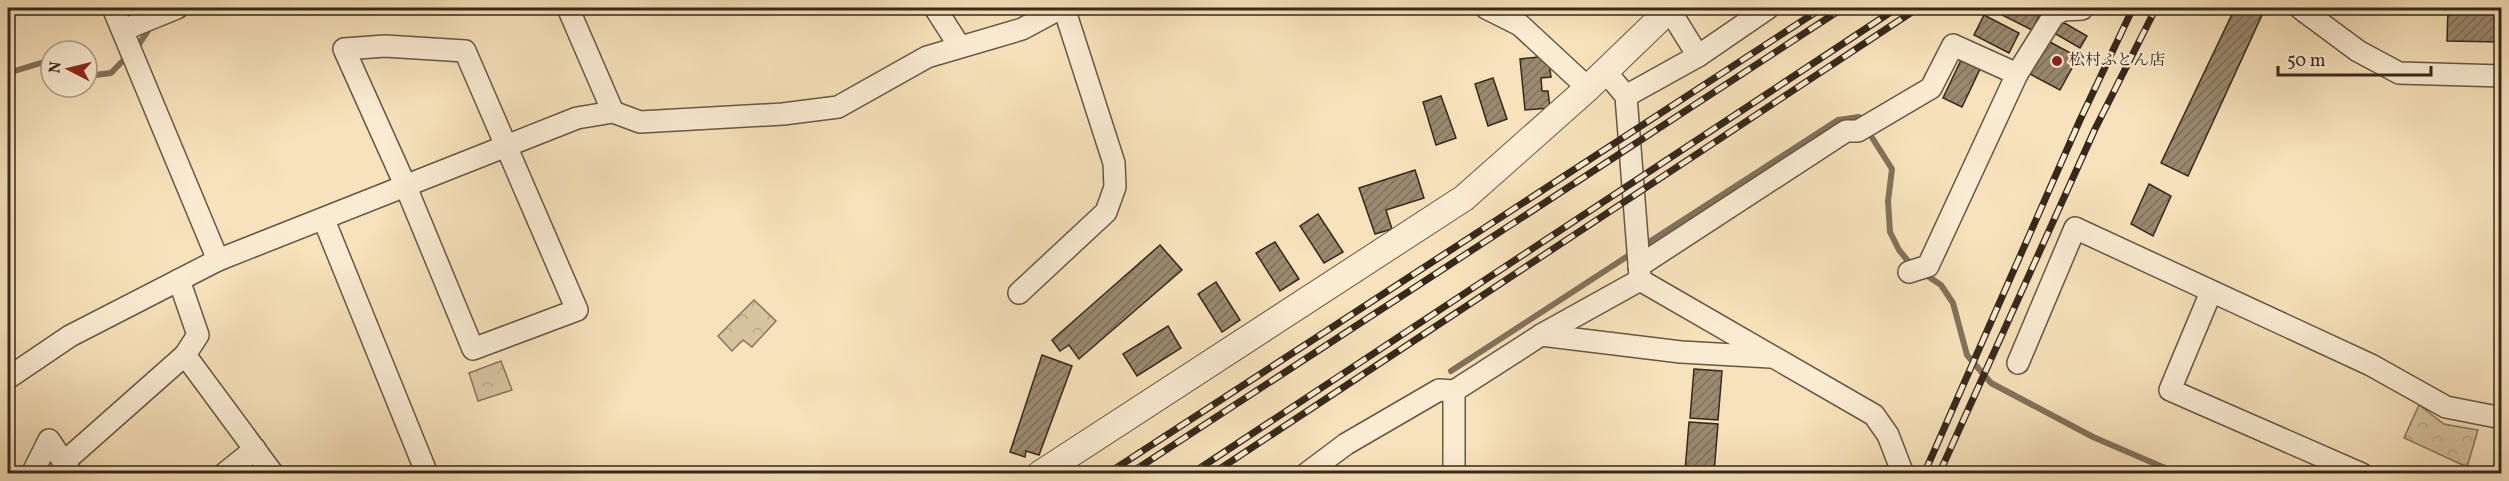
<svg xmlns="http://www.w3.org/2000/svg" width="2509" height="481" font-family="Vollkorn,'Noto Serif JP',serif">
  <style>
    .park { fill: url(#park-crowns); stroke: #86765e; stroke-width: 1.5 }
    .lines { fill: none; stroke-linecap: round; stroke-linejoin: round }
    .stream { stroke: #82725b; stroke-width: 6 }
    .building { fill: url(#building-hatch); stroke: #36291c; stroke-width: 1.5 }
    .minor-casing { stroke: #665744; stroke-width: 24 }
    .tertiary-casing { stroke: #665744; stroke-width: 28 }
    .minor { stroke: #faecd3; stroke-width: 21 }
    .tertiary { stroke: #faecd3; stroke-width: 26 }
    .rail-casing { stroke: #36291c; stroke-width: 7 }
    .rail { stroke: #faecd3; stroke-width: 4.5; stroke-dasharray: 14; stroke-linecap: butt }
    .poi-dot { fill: #8f2418; stroke: #faecd3; stroke-width: 2 }
    .labels { text-anchor: middle; dominant-baseline: central; stroke-width: 4.5; stroke-linejoin: round; paint-order: stroke }
    .poi-label { font-size: 16px; fill: #36291c; stroke: #faecd3; text-anchor: start }
  </style>
  <defs>
    <pattern id="park-crowns" width="20" height="18" patternUnits="userSpaceOnUse" patternTransform="scale(1.5)"><rect width="20" height="18" fill="#d6c3a0"/><path d="M2 6a3 3 0 1 1 6 0M12 15a3 3 0 1 1 6 0" fill="none" stroke="#b8a889"/></pattern>
    <pattern id="building-hatch" width="6" height="6" patternUnits="userSpaceOnUse" patternTransform="scale(1.5)"><rect width="6" height="6" fill="#9a896f"/><path d="M-1 1l2-2M0 6l6-6M5 7l2-2" fill="none" stroke="#7e705a"/></pattern>
  </defs>
  <rect width="100%" height="100%" fill="#f7e2bb"/>
  <filter id="stains"><feTurbulence type="fractalNoise" baseFrequency=".00333" numOctaves="4"/><feColorMatrix values="0 0 0 0 .2 0 0 0 0 .09 0 0 0 0 .02 0 0 0 .5 -.17"/></filter>
  <radialGradient id="worn" r=".72"><stop offset=".6" stop-color="#630" stop-opacity="0"/><stop offset="1" stop-color="#630" stop-opacity=".3"/></radialGradient>
  <g class="park">
    <path d="M754,300L776,321L752,347L743,340L732,351L718,336Z"/>
    <path d="M501,361L512,390L478,401L469,373Z"/>
    <path d="M2419,405L2444,424L2478,430L2467,467L2404,438Z"/>
  </g>
  <g class="lines">
    <g class="stream">
      <path d="M8,73L44,62L51,67"/>
      <path d="M87,76L111,73L139,44L151,26"/>
      <path d="M1643,246L1838,120L1859,117L1892,169L1888,201L1890,232L1899,250L1912,266"/>
      <path d="M1923,273L1941,285L1953,303L1967,355L1991,383L2093,437L2179,474"/>
      <path d="M1451,371L1634,252"/>
    </g>
  </g>
  <g class="building">
    <path d="M2005,8H2037L2042,10L2032,30L2002,15Z"/>
    <path d="M2235,8H2247L2262,15L2188,176L2161,163Z"/>
    <path d="M2440,8H2502V42L2447,41L2448,8Z"/>
    <path d="M1984,15L2019,33L2009,53L1974,35Z"/>
    <path d="M2061,21L2087,36L2080,48L2054,33Z"/>
    <path d="M2048,41L2078,57L2060,90L2030,74Z"/>
    <path d="M1548,56L1551,77L1541,78L1542,91H1548L1550,108L1525,110L1520,59Z"/>
    <path d="M1962,58L1981,67L1962,107L1943,98Z"/>
    <path d="M1493,78L1507,119L1488,126L1475,84Z"/>
    <path d="M1441,96L1456,138L1436,145L1423,102Z"/>
    <path d="M1415,170L1424,198L1386,210L1392,229L1375,234L1359,188Z"/>
    <path d="M2149,184L2171,196L2153,236L2131,224Z"/>
    <path d="M1318,214L1343,252L1324,263L1300,226Z"/>
    <path d="M1275,242L1299,279L1280,291L1256,253Z"/>
    <path d="M1160,245L1182,270L1079,359L1069,345L1060,351L1052,340Z"/>
    <path d="M1216,282L1240,320L1222,332L1198,294Z"/>
    <path d="M1168,326L1181,348L1137,376L1123,354Z"/>
    <path d="M1042,355L1072,366L1039,455L1026,451L1025,457L1010,452Z"/>
    <path d="M1694,369L1722,371L1718,420L1690,418Z"/>
    <path d="M1689,422L1718,424L1714,473L1685,471Z"/>
  </g>
  <g class="lines">
    <defs>
      <g id="minor">
        <path d="M113,8L218,260"/>
        <path d="M568,8L613,112"/>
        <path d="M935,8L960,47"/>
        <path d="M1486,8L1520,25L1588,88"/>
        <path d="M2300,8L2358,51L2399,73L2502,76"/>
        <path d="M1669,9L1698,56L1768,8"/>
        <path d="M123,30L177,8"/>
        <path d="M385,46L465,51L577,310L473,349L406,187L344,49Z"/>
        <path d="M1605,71L1626,96L1640,277"/>
        <path d="M1626,96L1698,56"/>
        <path d="M324,220L427,474"/>
        <path d="M1639,266L1846,131H1858L1931,88L1953,45L2017,74"/>
        <path d="M1909,272L1928,266L2017,74L2054,15L2063,10L2082,9"/>
        <path d="M179,280L198,335L185,355L273,474"/>
        <path d="M1640,280L1874,415L1888,435L1903,474"/>
        <path d="M2211,292L2170,390L2362,474"/>
        <path d="M1019,293L1106,212L1115,187L1114,163L1064,8"/>
        <path d="M1541,335L1681,352L1770,357"/>
        <path d="M2018,363L2075,228L2371,365L2446,407L2502,418"/>
        <path d="M8,378L70,336L218,260L577,118L613,112L640,122L783,114L838,107L927,57L1022,29L1061,8"/>
        <path d="M1454,391V474"/>
        <path d="M63,463L185,355"/>
        <path d="M32,474L49,440L71,473"/>
        <path d="M224,474L255,449"/>
        <path d="M1306,474L1346,444L1439,390L1454,391L1541,335L1640,280"/>
      </g>
      <path id="tertiary" d="M1040,474L1464,198L1588,88L1671,8"/>
    </defs>
    <use href="#minor" class="minor-casing"/>
    <use href="#tertiary" class="tertiary-casing"/>
    <use href="#minor" class="minor"/>
    <use href="#tertiary" class="tertiary"/>
    <defs>
      <g id="rail">
        <path d="M1107,474L1822,8"/>
        <path d="M1129,474L1843,8"/>
        <path d="M1191,474L1897,8"/>
        <path d="M1212,474L1918,8"/>
        <path d="M1924,474L2080,120L2133,8"/>
        <path d="M1939,474L2095,129L2156,8"/>
      </g>
    </defs>
    <use href="#rail" class="rail-casing"/>
    <use href="#rail" class="rail"/>
  </g>
  <circle class="poi-dot" cx="2057" cy="61" r="6"/>
  <g class="labels">
    <g class="poi-label">
      <text x="2069" y="61">松村ふとん店</text>
    </g>
  </g>
  <rect width="2509" height="481" fill="none" stroke="#f7e2bb" stroke-width="30"/>
  <rect x="9" y="9" width="2491" height="463" fill="none" stroke="#36291c" stroke-width="3"/>
  <rect x="15" y="15" width="2479" height="451" fill="none" stroke="#36291c" stroke-width="1.5"/>
  <g transform="translate(69 69) rotate(277)"><circle r="28" fill="#faecd3" stroke="#ac9e8a" stroke-width="1.5"/>
  <path d="M0-4.5L10 22L0 15L-10 22Z" fill="#8f2418"/>
  <text y="-9" font-size="16" font-weight="bold" text-anchor="middle" fill="#36291c">N</text>
  </g>
  <path d="M2278 66v9h153v-9" fill="none" stroke="#36291c" stroke-width="3"/>
  <text x="2287" y="66" font-size="18" fill="#36291c" stroke="#faecd3" stroke-width="4.5" paint-order="stroke">50 m</text>
  <rect width="100%" height="100%" filter="url(#stains)"/>
  <rect width="100%" height="100%" fill="url(#worn)"/>
</svg>
